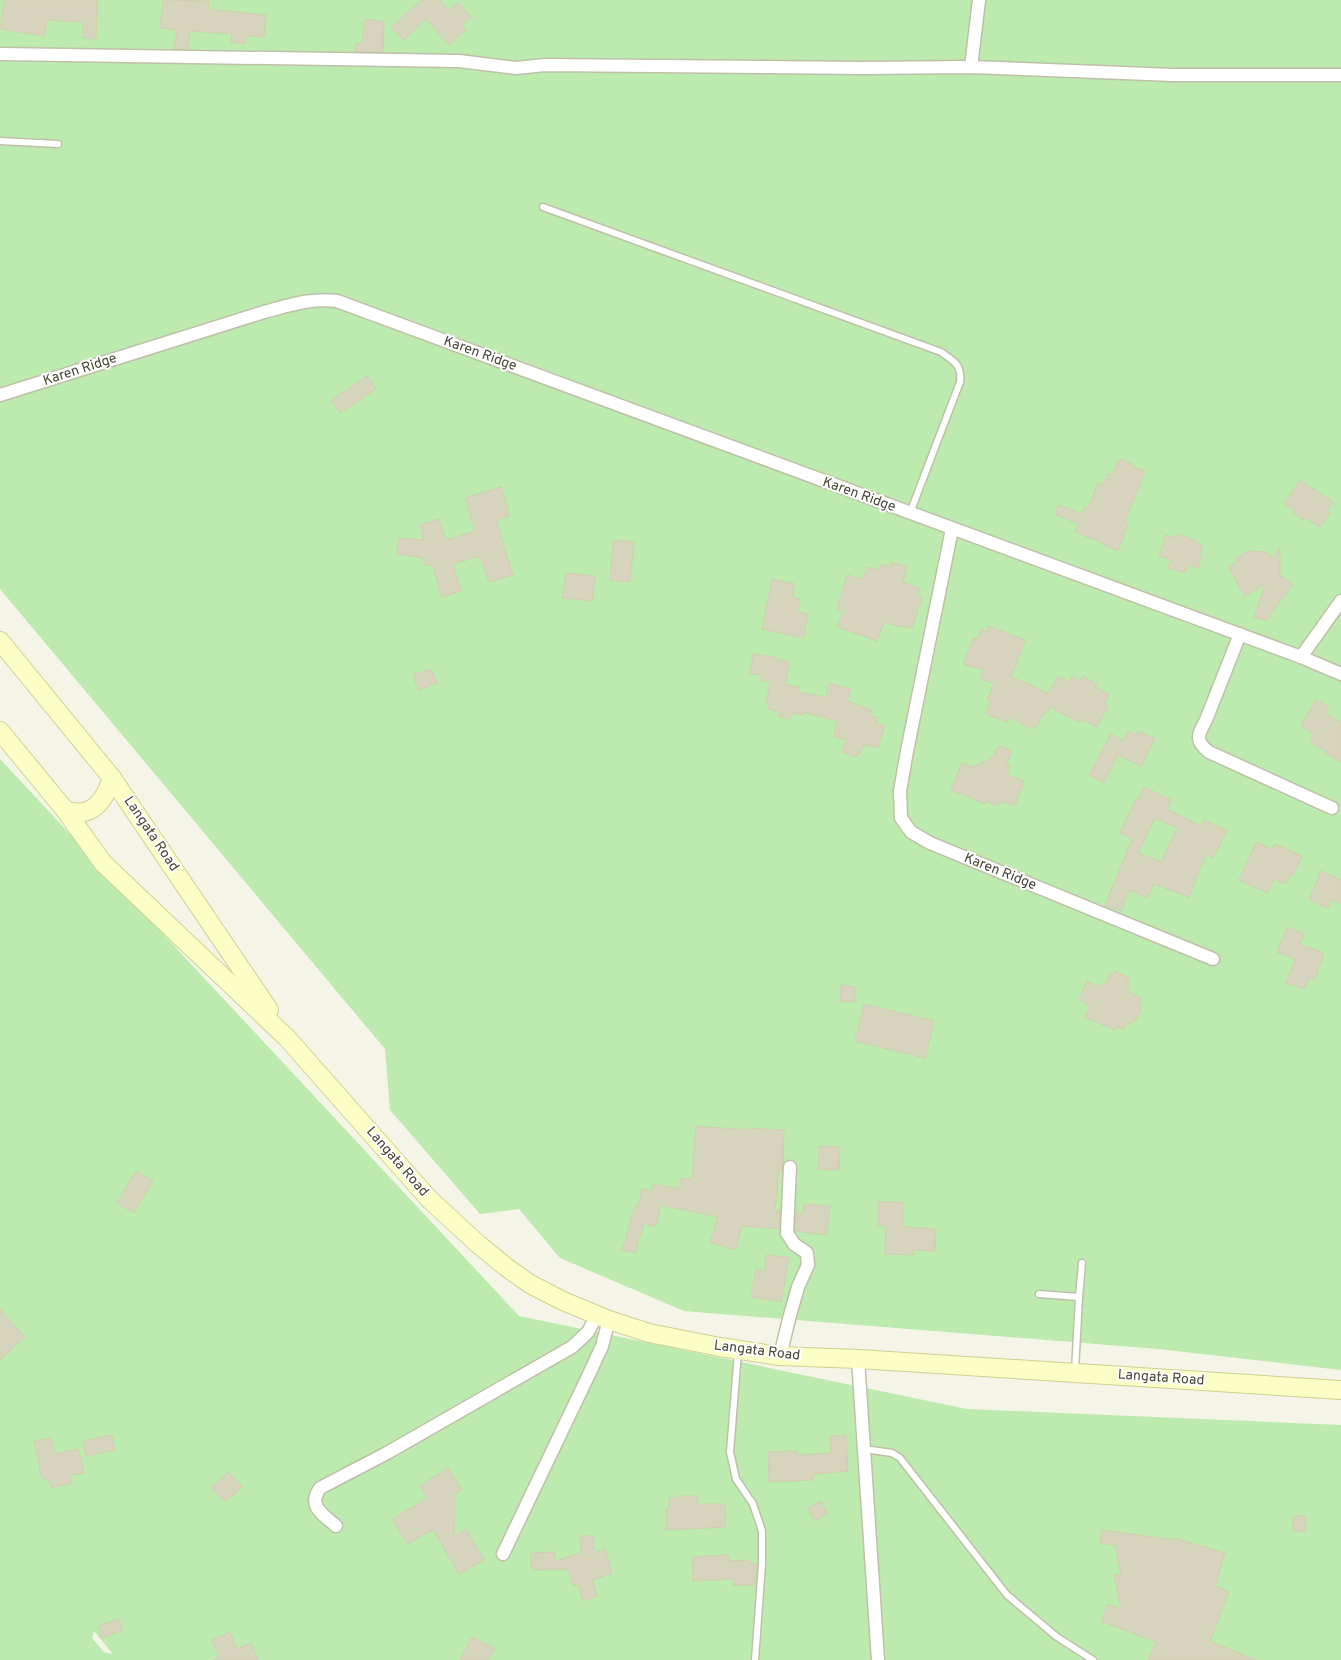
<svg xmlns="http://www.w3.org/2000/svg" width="1341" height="1660" font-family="Overpass,sans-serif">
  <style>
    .green { fill: #bceaaf; fill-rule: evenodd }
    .building { fill: #d6d4bc; stroke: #d1cfaf; fill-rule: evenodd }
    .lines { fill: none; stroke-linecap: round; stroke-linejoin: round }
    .service-casing { stroke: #c0c0a9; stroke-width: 9 }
    .minor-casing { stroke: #c0c0a9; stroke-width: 15 }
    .secondary-casing { stroke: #cfd294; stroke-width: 20 }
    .service { stroke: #fff; stroke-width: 6 }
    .minor { stroke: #fff; stroke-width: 12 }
    .secondary { stroke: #fbffc6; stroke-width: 18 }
    .labels { text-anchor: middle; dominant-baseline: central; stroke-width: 4; stroke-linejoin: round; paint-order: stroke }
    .street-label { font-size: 14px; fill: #484636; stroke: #fff }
  </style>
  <rect width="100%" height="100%" fill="#f4f4e7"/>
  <g class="green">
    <path d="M0,0H1341V1370L1158,1349L684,1311L560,1258L519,1209L480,1214L390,1110L385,1049L0,589Z"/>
    <path d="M0,759L519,1316L967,1409L1341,1425V1660H0ZM94,1631L112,1653V1654L104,1652L92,1638Z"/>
  </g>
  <g class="building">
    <path d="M4,0H97L96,39L83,38V22L47,20L45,36L0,29Z"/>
    <path d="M163,0L209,1L208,9L266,15L264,37L246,36L245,44L231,42L232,34L190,31L188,49H174L177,30L160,28Z"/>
    <path d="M422,0H440L449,10L458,2L471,17L462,25L466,30L449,45L426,19L403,40L391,27Z"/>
    <path d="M365,19L384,22L383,52L355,51L356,43L362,44Z"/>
    <path d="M367,376L376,389L340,413L331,400Z"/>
    <path d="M1121,459L1132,464L1131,466L1145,471L1125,522L1128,524L1118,551L1105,546V544L1075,532L1078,524L1055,514L1059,505L1083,514L1085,507L1088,508L1098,483L1103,485L1108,473L1112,475L1118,460L1121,461Z"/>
    <path d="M1300,480L1333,502L1327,511L1330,513L1320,527L1306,518L1304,520L1293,513L1295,511L1284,504Z"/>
    <path d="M501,487L510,516L496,520L513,575L489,582L480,556L453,564L461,591L442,597L432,564L426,566L423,558L397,554L399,538L424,540L420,525L439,519L446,540L475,531L465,498Z"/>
    <path d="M1178,534L1198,541L1197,543L1202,545L1199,554L1202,555L1198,568L1188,565L1185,573L1168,568L1171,560L1159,556L1166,535L1177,538Z"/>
    <path d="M613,540L634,542L630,582L610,580Z"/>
    <path d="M1278,548H1280V576L1293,584L1266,621L1254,617L1265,585L1245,596L1228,567L1238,561L1236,558L1249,551L1266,552L1275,558Z"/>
    <path d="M892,562L907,567L903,582L919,588L917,596L922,597L912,628L893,625L884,622L877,641L837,627L843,611L837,609L847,575L863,579L867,567L879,570L881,564L890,567Z"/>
    <path d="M566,573L595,576L592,601L562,598Z"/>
    <path d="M772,579L795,584L792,597L800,599L797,612L808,614L803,638L762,629Z"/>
    <path d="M989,626L1025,640L1011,677L1031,685L1048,694L1058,676L1069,682L1072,676L1080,681L1083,676L1097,684L1095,687L1109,694L1104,704L1108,706L1097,727L1082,719L1080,722L1050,707L1047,713L1045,711L1035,729L1029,725L1028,728L1009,717L1007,722L986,714L991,701L987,700L994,684L980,678L984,670L963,664L973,638L977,640L981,629L987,632Z"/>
    <path d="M753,654L775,657V659L789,662L785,684L799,687L798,692L826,697L829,683L851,689L847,701L872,710L870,716L878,718L876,723L885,726L878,748L864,744L860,754L857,753L856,757L842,752L846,740L834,737L837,721L803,712V715L792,713L790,719L778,716L779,712L768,709L769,703H766L770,682L761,681V675L750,674Z"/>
    <path d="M431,669L437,683L419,690L413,675Z"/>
    <path d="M1316,699L1329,707L1325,713L1341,722V762L1325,753L1326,751L1310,742L1314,734L1301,726Z"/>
    <path d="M1128,731L1137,735L1138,731L1155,739L1141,766L1118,755L1104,783L1089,775L1111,734L1123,741Z"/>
    <path d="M998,746L1012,751L1006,765L1010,766L1007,775L1024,781L1015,806L1001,801L999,806L986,801L985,804L951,790L962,763L974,767L994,756Z"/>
    <path d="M1144,787L1171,800L1167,809L1201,826L1204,820L1227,830L1213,858L1206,854L1189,897L1154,884L1148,898L1129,890L1121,911L1105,905L1132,839L1120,833L1136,798L1138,800ZM1155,818L1177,828L1161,862L1138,853Z"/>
    <path d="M1256,842L1272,849L1275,844L1302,856L1293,876L1290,875L1286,884L1274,879L1268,893L1239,880Z"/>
    <path d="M1321,871L1341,880V904L1331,900L1328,908L1309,900Z"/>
    <path d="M1287,927L1304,934L1300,944L1324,953L1315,980L1309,978L1305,989L1286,983L1295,959L1277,952Z"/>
    <path d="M1115,971L1129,978L1127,983L1130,985L1127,991L1141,998L1138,1006L1142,1007L1135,1022L1132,1021L1130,1024L1127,1023L1124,1029L1117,1026L1115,1030L1085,1017L1090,1006L1079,1000L1087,981L1100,987L1101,984L1104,986L1110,974L1113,975Z"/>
    <path d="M841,985L856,987L854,1002L840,1001Z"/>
    <path d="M864,1004L934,1021L925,1058L855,1041Z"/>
    <path d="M696,1126L748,1130V1128L784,1130L783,1163L782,1172H779L775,1211H780L779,1229L742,1226L735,1250L710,1242L718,1217L661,1205L655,1227L644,1223L635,1253L622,1250L635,1206L638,1207L642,1189L651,1191L653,1184L680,1189L681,1178L692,1179Z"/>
    <path d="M819,1146L840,1147L839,1170L818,1169Z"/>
    <path d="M136,1171L153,1181L134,1213L117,1203Z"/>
    <path d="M878,1202H903V1227L936,1229L935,1251L913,1250V1255L885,1254L886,1226H878Z"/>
    <path d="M804,1204L830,1206L827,1235L795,1231L796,1213H803Z"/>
    <path d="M766,1255L789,1257L781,1302L751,1297L756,1269L765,1271Z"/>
    <path d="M0,1309L25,1337L0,1360Z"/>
    <path d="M112,1435L115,1450L86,1456L83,1441Z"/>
    <path d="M846,1435L848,1471L813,1474V1480L769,1482L768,1452L797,1451V1455L831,1453L830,1436Z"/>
    <path d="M51,1438L55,1454L78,1449L84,1473L70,1475L72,1483L51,1488L48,1478L42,1479L34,1441Z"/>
    <path d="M448,1468L462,1490L455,1494L454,1536L466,1529L484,1560L459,1574L433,1530L407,1544L392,1519L428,1498L420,1486Z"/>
    <path d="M228,1472L242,1487L225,1502L211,1488Z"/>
    <path d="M678,1496H698V1504H725L726,1527L666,1530V1509H669V1498H678Z"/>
    <path d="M821,1501L828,1513L815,1521L807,1508Z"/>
    <path d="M1294,1515L1306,1517L1305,1532L1292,1530Z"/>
    <path d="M1102,1530L1174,1540V1538L1225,1553L1215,1586L1229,1592L1210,1641L1256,1660H1148L1156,1642L1101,1621L1108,1604L1121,1609L1114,1575L1121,1574L1115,1545L1100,1543Z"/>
    <path d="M580,1536H593L594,1553L605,1549L612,1573L592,1580L597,1596L583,1601L578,1584L573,1585L568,1569L535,1570V1568H531V1553L554,1552L555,1561L581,1553Z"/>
    <path d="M729,1555V1561L750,1560V1564H757L755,1585H733V1579L693,1581L692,1557Z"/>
    <path d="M119,1619L123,1630L102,1638L98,1626Z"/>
    <path d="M230,1632L237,1649L251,1643L258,1660H213L219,1657L212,1640Z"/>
    <path d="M472,1637L495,1648L488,1660H460Z"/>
  </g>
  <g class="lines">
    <defs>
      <g id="service">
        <path d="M0,141L58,144"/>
        <path d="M543,207L941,352C954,361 962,365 960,382L910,513"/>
        <path d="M1039,1294L1079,1297L1082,1263"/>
        <path d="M738,1352L730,1452L736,1479L753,1504L762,1531V1564L755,1660"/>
        <path d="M1075,1371L1079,1297"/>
        <path d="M864,1449L892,1453L900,1458L1007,1595L1057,1637L1093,1660"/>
      </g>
      <g id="minor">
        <path d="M0,54L459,61L516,68L545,65L861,68L971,67L1173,75H1341"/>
        <path d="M971,67L979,0"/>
        <path d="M0,395L264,312C291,305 309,298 337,301L1301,657L1341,674"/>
        <path d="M952,529L907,751L900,791L901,818L911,832L930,843L1213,959"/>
        <path d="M1240,634L1206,720C1198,735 1194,740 1209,752L1332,808"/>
        <path d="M1301,657L1341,601"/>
        <path d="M780,1356L789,1319L798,1287L808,1265L807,1253L794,1244L787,1233L790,1167"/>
        <path d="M858,1359L878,1660"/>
        <path d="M336,1526C323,1514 307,1507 320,1488L387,1453L572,1347L588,1332L597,1315"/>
        <path d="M503,1554L591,1370L602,1346L609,1320"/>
      </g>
      <g id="secondary">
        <path d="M0,641L112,778L269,1010"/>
        <path d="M0,731L65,810L103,863L287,1038L430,1200L478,1244L506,1267L530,1284L563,1301L609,1320L649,1333L720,1347L780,1356L858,1359L1341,1390"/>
        <path d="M65,810C92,820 105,800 112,778"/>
      </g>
    </defs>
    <use href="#service" class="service-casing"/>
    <use href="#minor" class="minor-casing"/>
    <use href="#secondary" class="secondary-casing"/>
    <use href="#service" class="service"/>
    <use href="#minor" class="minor"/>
    <use href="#secondary" class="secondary"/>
  </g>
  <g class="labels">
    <g class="street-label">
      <text transform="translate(480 354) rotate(20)">Karen Ridge</text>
      <text transform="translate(80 370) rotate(-18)">Karen Ridge</text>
      <text transform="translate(859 495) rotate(20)">Karen Ridge</text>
      <text transform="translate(151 834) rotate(56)">Langata Road</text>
      <text transform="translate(1000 872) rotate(22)">Karen Ridge</text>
      <text transform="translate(397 1162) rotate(49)">Langata Road</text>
      <text transform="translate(757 1351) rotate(7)">Langata Road</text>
      <text transform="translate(1161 1378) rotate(4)">Langata Road</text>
    </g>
  </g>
</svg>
